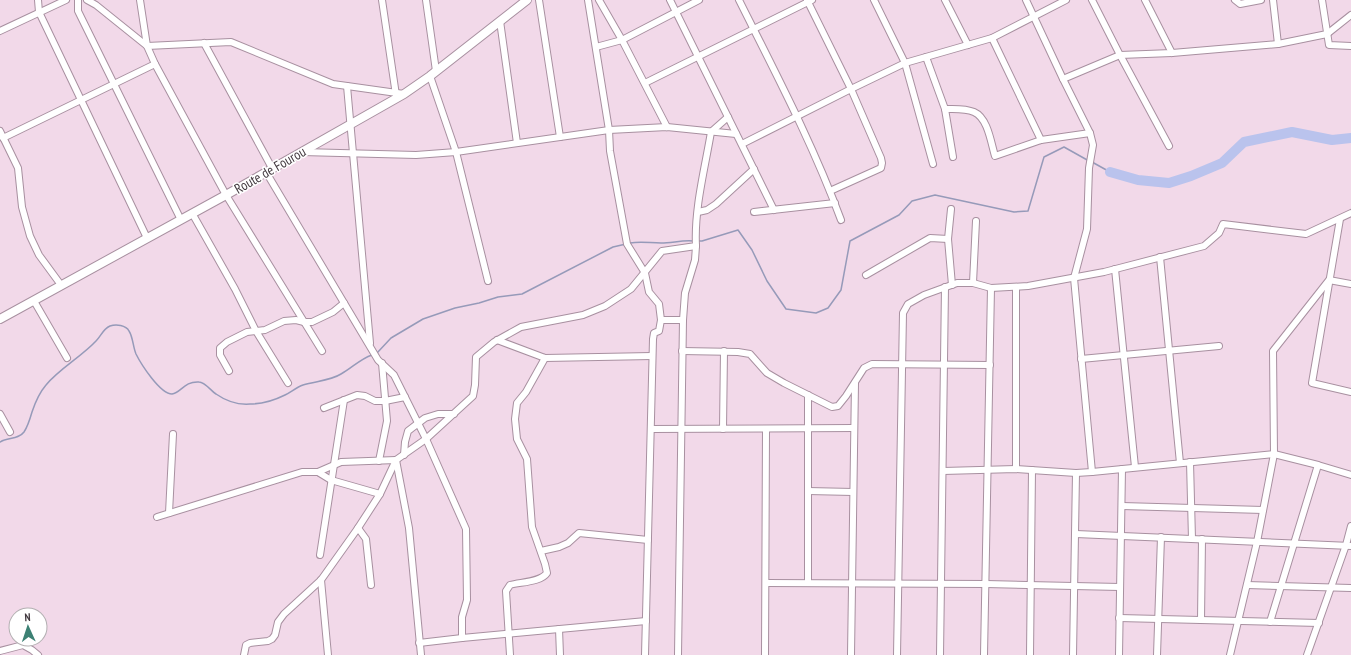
<svg xmlns="http://www.w3.org/2000/svg" width="1351" height="655" font-family="'PT Sans Narrow',sans-serif">
  <style>
    .lines { fill: none; stroke-linecap: round; stroke-linejoin: round }
    .stream { stroke: #969ab9; stroke-width: 1.5 }
    .river { stroke: #bac3ed; stroke-width: 10 }
    .minor-casing { stroke: #a890a0; stroke-width: 8 }
    .major-casing { stroke: #a890a0; stroke-width: 10 }
    .minor { stroke: #fff; stroke-width: 6 }
    .major { stroke: #fff; stroke-width: 8 }
    .labels { text-anchor: middle; dominant-baseline: central; stroke-width: 3; stroke-linejoin: round; paint-order: stroke }
    .street-label { font-size: 14px; fill: #42393f; stroke: #fff }
  </style>
  <rect width="100%" height="100%" fill="#f2d9e9"/>
  <g class="lines">
    <g class="stream">
      <path d="M1092,162L1110,172"/>
      <path d="M697,241H702L738,230L752,250L767,281L786,309L816,313L828,308L841,290L850,241L899,215L912,201L935,195L1014,212L1028,211L1044,157L1064,147L1089,161"/>
      <path d="M630,243C641,241 650,243 661,243C672,243 682,240 693,241"/>
      <path d="M377,353L391,338L423,319L455,308L479,303L498,297L522,294L613,247L626,244"/>
      <path d="M0,442C8,437 18,440 24,432C28,426 30,419 32,412C35,403 40,392 46,385C59,369 81,357 96,341C101,336 103,329 110,326C116,324 126,325 129,331C133,337 133,347 136,354C141,364 160,394 172,394C181,393 184,381 199,382C205,382 211,391 216,394C226,401 237,405 250,404C261,404 275,400 285,395C291,392 297,387 303,385C315,381 330,381 341,374C352,368 360,359 372,355"/>
    </g>
    <path class="river" d="M1110,172L1138,180L1169,183L1191,176L1222,163L1244,142L1292,132L1332,140L1351,138"/>
    <defs>
      <g id="minor">
        <path d="M38,0L39,12L147,238"/>
        <path d="M78,0V11L181,220"/>
        <path d="M87,0L96,5L147,46L231,42L333,84L404,94"/>
        <path d="M140,0L147,46L155,64L226,195L322,351"/>
        <path d="M382,0L396,95"/>
        <path d="M426,0L436,71"/>
        <path d="M539,0L560,137"/>
        <path d="M588,0L609,130L610,151L627,244L645,273L649,292L659,304L661,320L659,331L654,333L653,339L645,655"/>
        <path d="M599,0L622,40L667,127"/>
        <path d="M670,0L774,210"/>
        <path d="M739,0C775,72 813,144 841,220"/>
        <path d="M807,0L851,89L881,158L882,163L881,168L830,191"/>
        <path d="M874,0L905,63L933,164"/>
        <path d="M945,0L968,45"/>
        <path d="M1026,0L1063,79L1090,133L1093,145L1089,168L1087,229L1074,278L1092,472"/>
        <path d="M1092,0L1120,55L1169,146"/>
        <path d="M1145,0L1172,53"/>
        <path d="M1235,0L1240,4L1261,0"/>
        <path d="M1273,0L1278,44"/>
        <path d="M1322,0L1329,45L1351,46"/>
        <path d="M500,21L517,143"/>
        <path d="M0,31L66,0"/>
        <path d="M992,38L1041,140"/>
        <path d="M204,43L272,168"/>
        <path d="M596,47L622,40L699,0"/>
        <path d="M926,57L945,109L953,157"/>
        <path d="M430,76L456,152L488,281"/>
        <path d="M1063,79L1120,55L1172,53L1278,44L1327,34L1351,15"/>
        <path d="M645,83L812,0"/>
        <path d="M347,86L370,343"/>
        <path d="M945,109C954,109 965,108 974,112C988,118 991,143 995,156L1041,140L1090,133"/>
        <path d="M0,131L18,168L22,207L30,236L39,255L61,285"/>
        <path d="M3,138L155,64"/>
        <path d="M742,144L851,89L905,63L992,38L1066,0"/>
        <path d="M302,152L416,155L456,152L609,130L667,127L736,134"/>
        <path d="M266,172L378,360L394,375L426,439L466,529L467,600L462,617V638"/>
        <path d="M951,209L948,239L952,285"/>
        <path d="M698,212L707,210L716,204L754,169"/>
        <path d="M754,212L835,203"/>
        <path d="M192,213L235,289L256,331L288,383"/>
        <path d="M1340,219L1312,383L1351,392"/>
        <path d="M1160,257L1180,463"/>
        <path d="M1115,269L1135,467"/>
        <path d="M866,275L930,238L948,239"/>
        <path d="M973,283L976,221"/>
        <path d="M34,301L67,358"/>
        <path d="M661,320H683"/>
        <path d="M497,340L545,358L652,356"/>
        <path d="M682,351L738,352L750,354L767,373L784,383L832,407L838,406L846,396L864,368L872,364L990,365"/>
        <path d="M1081,359L1219,346"/>
        <path d="M229,371L220,355V348L227,342L247,332L265,330L284,321L296,320L304,322H312L333,312L344,303"/>
        <path d="M324,408L357,395L365,396L375,401H385L405,397"/>
        <path d="M0,414L10,432"/>
        <path d="M651,429L854,428"/>
        <path d="M723,429L724,351"/>
        <path d="M404,455L405,442L408,431L425,418L438,414H454"/>
        <path d="M379,461L387,421L382,363"/>
        <path d="M1190,462L1192,539"/>
        <path d="M1016,469V288"/>
        <path d="M943,471L1016,469L1076,473L1092,472L1274,454L1318,465L1351,475"/>
        <path d="M318,472L341,462L396,460L409,528L421,655"/>
        <path d="M808,491L853,492"/>
        <path d="M1122,506L1263,510"/>
        <path d="M169,513L173,434"/>
        <path d="M157,517L302,472H318L331,480L380,494"/>
        <path d="M358,528L366,539L371,585"/>
        <path d="M1076,534L1351,546"/>
        <path d="M541,551L559,547L568,543L579,533L648,540"/>
        <path d="M320,555L344,400"/>
        <path d="M321,580L328,655"/>
        <path d="M766,583L986,584L1120,587"/>
        <path d="M808,583V395"/>
        <path d="M1247,585L1351,588"/>
        <path d="M1119,618L1319,623"/>
        <path d="M1201,620L1202,539"/>
        <path d="M1270,622L1318,465"/>
        <path d="M559,629L560,655"/>
        <path d="M419,643L462,638L646,621"/>
        <path d="M0,651L23,645L32,650L38,655"/>
        <path d="M244,655L246,645L250,643L268,641L272,639L275,635L278,622L284,614L321,580L358,528L380,494L396,460L426,439L473,396L475,385L476,357L494,342L521,327L583,315L605,306L631,289L662,251L696,246C694,209 705,168 711,132L728,117"/>
        <path d="M510,655L506,591L510,585C521,582 541,582 547,573L545,564L532,527L527,459L517,439L515,419L517,403L526,392L545,358"/>
        <path d="M678,655L683,320L685,293L695,260L696,246"/>
        <path d="M765,655L766,429"/>
        <path d="M851,655L855,383"/>
        <path d="M897,655L903,313L908,304L924,295L957,283H973L991,288L1028,286L1104,272L1204,246L1219,233L1223,224L1306,234L1351,213"/>
        <path d="M940,655L945,287"/>
        <path d="M984,655L991,288"/>
        <path d="M1030,655L1032,470"/>
        <path d="M1073,655L1076,473"/>
        <path d="M1119,655L1122,469"/>
        <path d="M1157,655L1161,537"/>
        <path d="M1230,655L1257,542L1274,454L1273,351L1329,280L1351,284"/>
        <path d="M1307,655L1346,545L1351,526"/>
      </g>
      <path id="major" d="M0,319L226,195L404,94L430,76L527,0"/>
    </defs>
    <use href="#minor" class="minor-casing"/>
    <use href="#major" class="major-casing"/>
    <use href="#minor" class="minor"/>
    <use href="#major" class="major"/>
  </g>
  <g class="labels">
    <g class="street-label">
      <text transform="translate(270 170) rotate(-30)">Route de Fourou</text>
    </g>
  </g>
  <g transform="translate(28 627) rotate(357)"><circle r="19" fill="#ffffff" stroke="#b3b0b2"/>
  <path d="M0-3L7 15L0 10L-7 15Z" fill="#3d8174"/>
  <text y="-6" font-size="11" font-weight="bold" text-anchor="middle" fill="#42393f">N</text>
  </g>
</svg>
